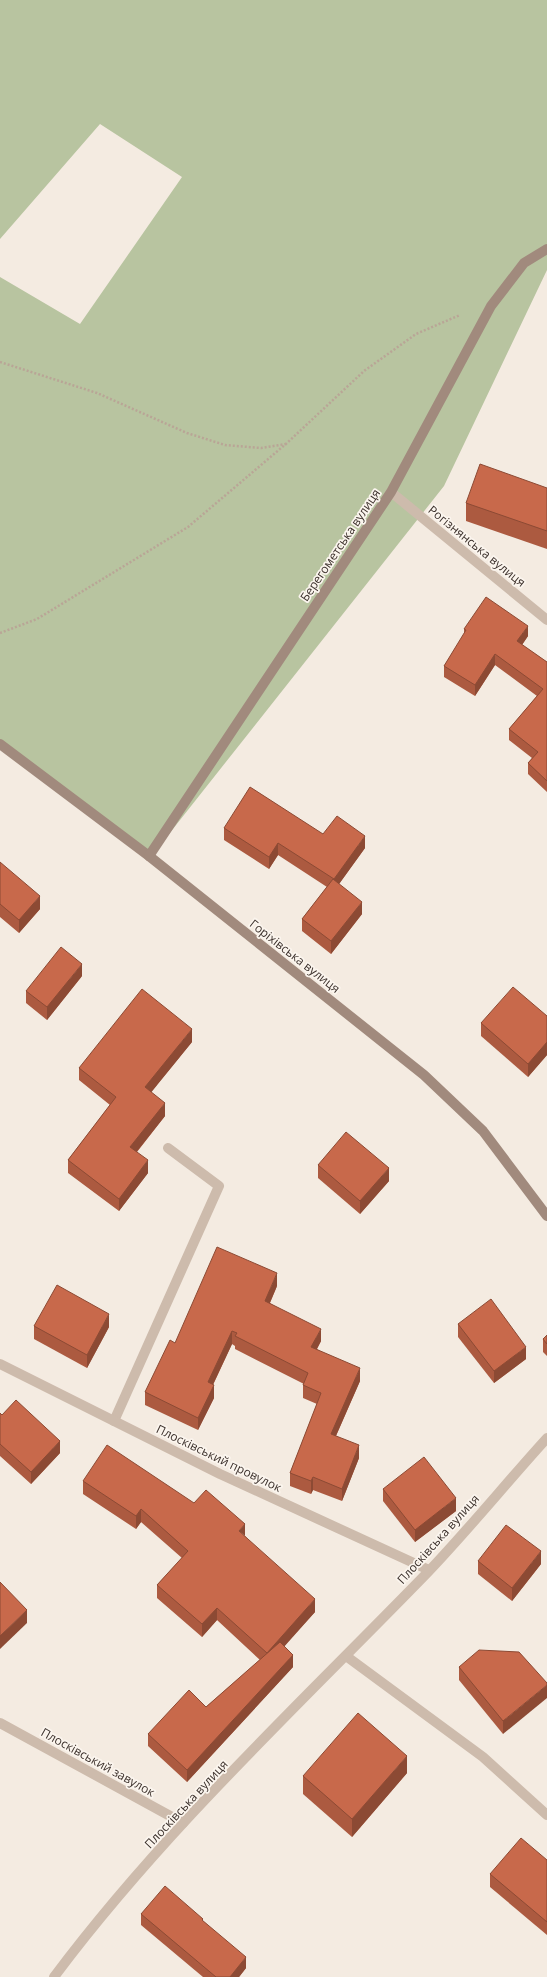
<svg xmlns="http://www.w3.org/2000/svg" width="547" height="1977" font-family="'Open Sans',sans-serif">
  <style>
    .green { fill: #b8c4a0 }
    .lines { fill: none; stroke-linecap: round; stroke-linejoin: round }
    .path { stroke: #b9a596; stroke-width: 2.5; stroke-dasharray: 2 2; stroke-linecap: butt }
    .lane { stroke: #cdbbac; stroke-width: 10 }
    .street { stroke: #cdbbac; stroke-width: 10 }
    .secondary { stroke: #a18a7d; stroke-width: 10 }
    .wall { fill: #ac5a40 }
    .shaded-wall { fill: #8c4a34 }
    .building { fill: #c8694b; stroke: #8c4a34 }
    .labels { text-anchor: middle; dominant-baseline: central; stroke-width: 3.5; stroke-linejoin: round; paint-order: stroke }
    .street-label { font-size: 12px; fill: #3b302b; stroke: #fbf5ee }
  </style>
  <rect width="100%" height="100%" fill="#f4ebe1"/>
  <path class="green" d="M0,0H547V270L444,486L150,858L0,748V277L80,324L182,177L100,124L0,239Z"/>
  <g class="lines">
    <g class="path">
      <path d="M0,362L97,393L187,433L225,445L261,448L286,444"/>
      <path d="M0,633L37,619L188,527L287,443L364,371L416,334L460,315"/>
    </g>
    <path class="lane" d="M114,1421L219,1186L168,1148"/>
    <g class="street">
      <path d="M391,492L547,620"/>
      <path d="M0,1364L220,1474L429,1570"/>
      <path d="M346,1656L483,1757L547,1815"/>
      <path d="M0,1723L183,1823"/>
      <path d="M54,1977C164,1830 300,1704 428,1572C469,1529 507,1482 547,1438"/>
    </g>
    <g class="secondary">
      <path d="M0,744L149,856L424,1075L483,1131L547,1216"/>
      <path d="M149,856L391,492L491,306L524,263L547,249"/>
    </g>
  </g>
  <g class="wall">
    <path d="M547,488V549L466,521V503Z"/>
    <path d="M464,629L528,636L522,645L547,662V792L528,774V763L532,758L509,740V729L537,696L495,665L475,696L444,677V666L464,635Z"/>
    <path d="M224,828L323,834L365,848L339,884L362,914L331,954L302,931V919L327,887L278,855L269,869L224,840Z"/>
    <path d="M0,862L40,909L19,933L0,917Z"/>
    <path d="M82,976L47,1020L26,1003V991Z"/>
    <path d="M547,1016V1055L528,1077L481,1036V1023Z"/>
    <path d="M192,1042L151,1092L165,1116L137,1152L148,1173L119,1211L68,1173V1160L110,1105L79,1080V1068Z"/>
    <path d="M318,1165L389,1181L360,1214L318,1178Z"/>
    <path d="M277,1286L270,1303L321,1341L317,1349L360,1381L336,1436L359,1458L342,1501L313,1490L311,1494L290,1486V1473L317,1404L303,1398V1385L304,1384L235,1349V1346L232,1344L213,1385L214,1398L198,1430L145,1405V1392L175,1343Z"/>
    <path d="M458,1324L526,1359L494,1383L458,1337Z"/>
    <path d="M34,1326L109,1327L87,1368L34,1339Z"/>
    <path d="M547,1335V1356L543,1352V1339Z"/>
    <path d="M0,1413L2,1415L60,1453L31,1484L0,1456Z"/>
    <path d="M83,1481L245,1536L315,1612L284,1646L293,1667L187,1782L148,1746V1734L206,1707L260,1660L217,1620L202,1637L157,1598V1585L182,1558L141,1522L136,1529L83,1494Z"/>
    <path d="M383,1489L456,1511L415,1542L383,1501Z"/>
    <path d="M478,1561L541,1564L512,1601L478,1574Z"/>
    <path d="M519,1652L503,1734L459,1680V1667Z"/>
    <path d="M407,1773L352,1837L303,1794V1776Z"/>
    <path d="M547,1860V1935L490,1887V1874Z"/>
    <path d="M141,1914L203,1921L246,1968L239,1977H203L141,1925Z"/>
  </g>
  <g class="shaded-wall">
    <path d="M528,626V636L517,652V641Z"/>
    <path d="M495,654V665L475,696V685Z"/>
    <path d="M365,836V848L334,891V879Z"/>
    <path d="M278,843V855L269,869V857Z"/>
    <path d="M40,896V909L19,933V920Z"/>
    <path d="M362,902V914L331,954V941Z"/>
    <path d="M82,964V976L47,1020V1007Z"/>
    <path d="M192,1029V1042L145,1100V1087Z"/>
    <path d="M547,1042V1055L528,1077V1064Z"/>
    <path d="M165,1103V1116L130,1160V1147Z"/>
    <path d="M148,1160V1173L119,1211V1199Z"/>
    <path d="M389,1168V1181L360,1214V1201Z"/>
    <path d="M277,1273V1286L265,1314V1301Z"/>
    <path d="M109,1314V1327L87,1368V1355Z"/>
    <path d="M321,1329V1341L311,1360V1347Z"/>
    <path d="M232,1331V1344L208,1395V1382Z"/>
    <path d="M526,1347V1359L494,1383V1371Z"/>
    <path d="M360,1368V1381L331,1447V1434Z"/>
    <path d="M214,1385V1398L198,1430V1418Z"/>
    <path d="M60,1441V1453L31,1484V1472Z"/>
    <path d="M359,1445V1458L342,1501V1489Z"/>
    <path d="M313,1477V1490L311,1494V1481Z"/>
    <path d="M456,1498V1511L415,1542V1530Z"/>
    <path d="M141,1509V1522L136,1529V1516Z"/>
    <path d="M245,1524V1536L239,1531Z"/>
    <path d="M541,1551V1564L512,1601V1588Z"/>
    <path d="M315,1599V1612L267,1666V1653Z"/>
    <path d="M217,1608V1620L202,1637V1624Z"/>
    <path d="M27,1610V1623L0,1649V1636Z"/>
    <path d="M293,1655V1667L187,1782V1770Z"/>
    <path d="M547,1685V1698L503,1734V1721Z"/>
    <path d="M407,1756V1773L352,1837V1819Z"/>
    <path d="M246,1957V1968L239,1977H230Z"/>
  </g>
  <g class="building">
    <path d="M480,464L547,488V531L466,503Z"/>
    <path d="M486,597L528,626L517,641L547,662V781L528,763L538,752L509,729L543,689L495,654L475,685L444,666L466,630L464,629Z"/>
    <path d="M250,787L323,834L337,816L365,836L334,879L278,843L269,857L224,828Z"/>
    <path d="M0,862L40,896L19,920L0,904Z"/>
    <path d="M333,879L362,902L331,941L302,919Z"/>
    <path d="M61,947L82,964L47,1007L26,991Z"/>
    <path d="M513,987L547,1016V1042L528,1064L481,1023Z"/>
    <path d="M142,989L192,1029L145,1087L165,1103L130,1147L148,1160L119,1199L68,1160L116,1097L79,1068Z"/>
    <path d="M346,1132L389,1168L360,1201L318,1165Z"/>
    <path d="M217,1247L277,1273L265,1301L321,1329L311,1347L360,1368L331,1434L359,1445L342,1489L313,1477L311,1481L290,1473L321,1393L303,1385L308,1373L235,1336L237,1333L232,1331L208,1382L214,1385L198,1418L145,1392L170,1340L175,1343Z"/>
    <path d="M57,1285L109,1314L87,1355L34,1326Z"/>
    <path d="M491,1299L526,1347L494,1371L458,1324Z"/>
    <path d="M547,1335V1344L543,1339Z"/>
    <path d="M16,1400L60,1441L31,1472L0,1444V1413L2,1415Z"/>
    <path d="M107,1445L194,1503L206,1490L245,1524L239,1531L315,1599L267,1653L217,1608L202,1624L157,1585L188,1551L141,1509L136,1516L83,1481Z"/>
    <path d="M424,1457L456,1498L415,1530L383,1489Z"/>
    <path d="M506,1525L541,1551L512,1588L478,1561Z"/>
    <path d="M0,1582L27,1610L0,1636Z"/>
    <path d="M280,1642L293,1655L187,1770L148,1734L189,1690L206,1707Z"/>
    <path d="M479,1650L519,1652L547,1683V1685L503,1721L459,1667Z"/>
    <path d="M358,1713L407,1756L352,1819L303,1776Z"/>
    <path d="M521,1838L547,1860V1922L490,1874Z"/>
    <path d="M165,1886L203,1919L202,1920L246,1957L230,1977H216L141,1914Z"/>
  </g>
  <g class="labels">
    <g class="street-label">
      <text transform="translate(340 545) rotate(-56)">Берегометська вулиця</text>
      <text transform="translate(477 546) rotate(39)">Рогізнянська вулиця</text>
      <text transform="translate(295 956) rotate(38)">Горіхівська вулиця</text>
      <text transform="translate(219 1458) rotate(26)">Плосківський провулок</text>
      <text transform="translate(438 1539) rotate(-48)">Плосківська вулиця</text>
      <text transform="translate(98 1762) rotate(29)">Плосківський завулок</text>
      <text transform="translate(186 1804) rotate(-47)">Плосківська вулиця</text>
    </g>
  </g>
</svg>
